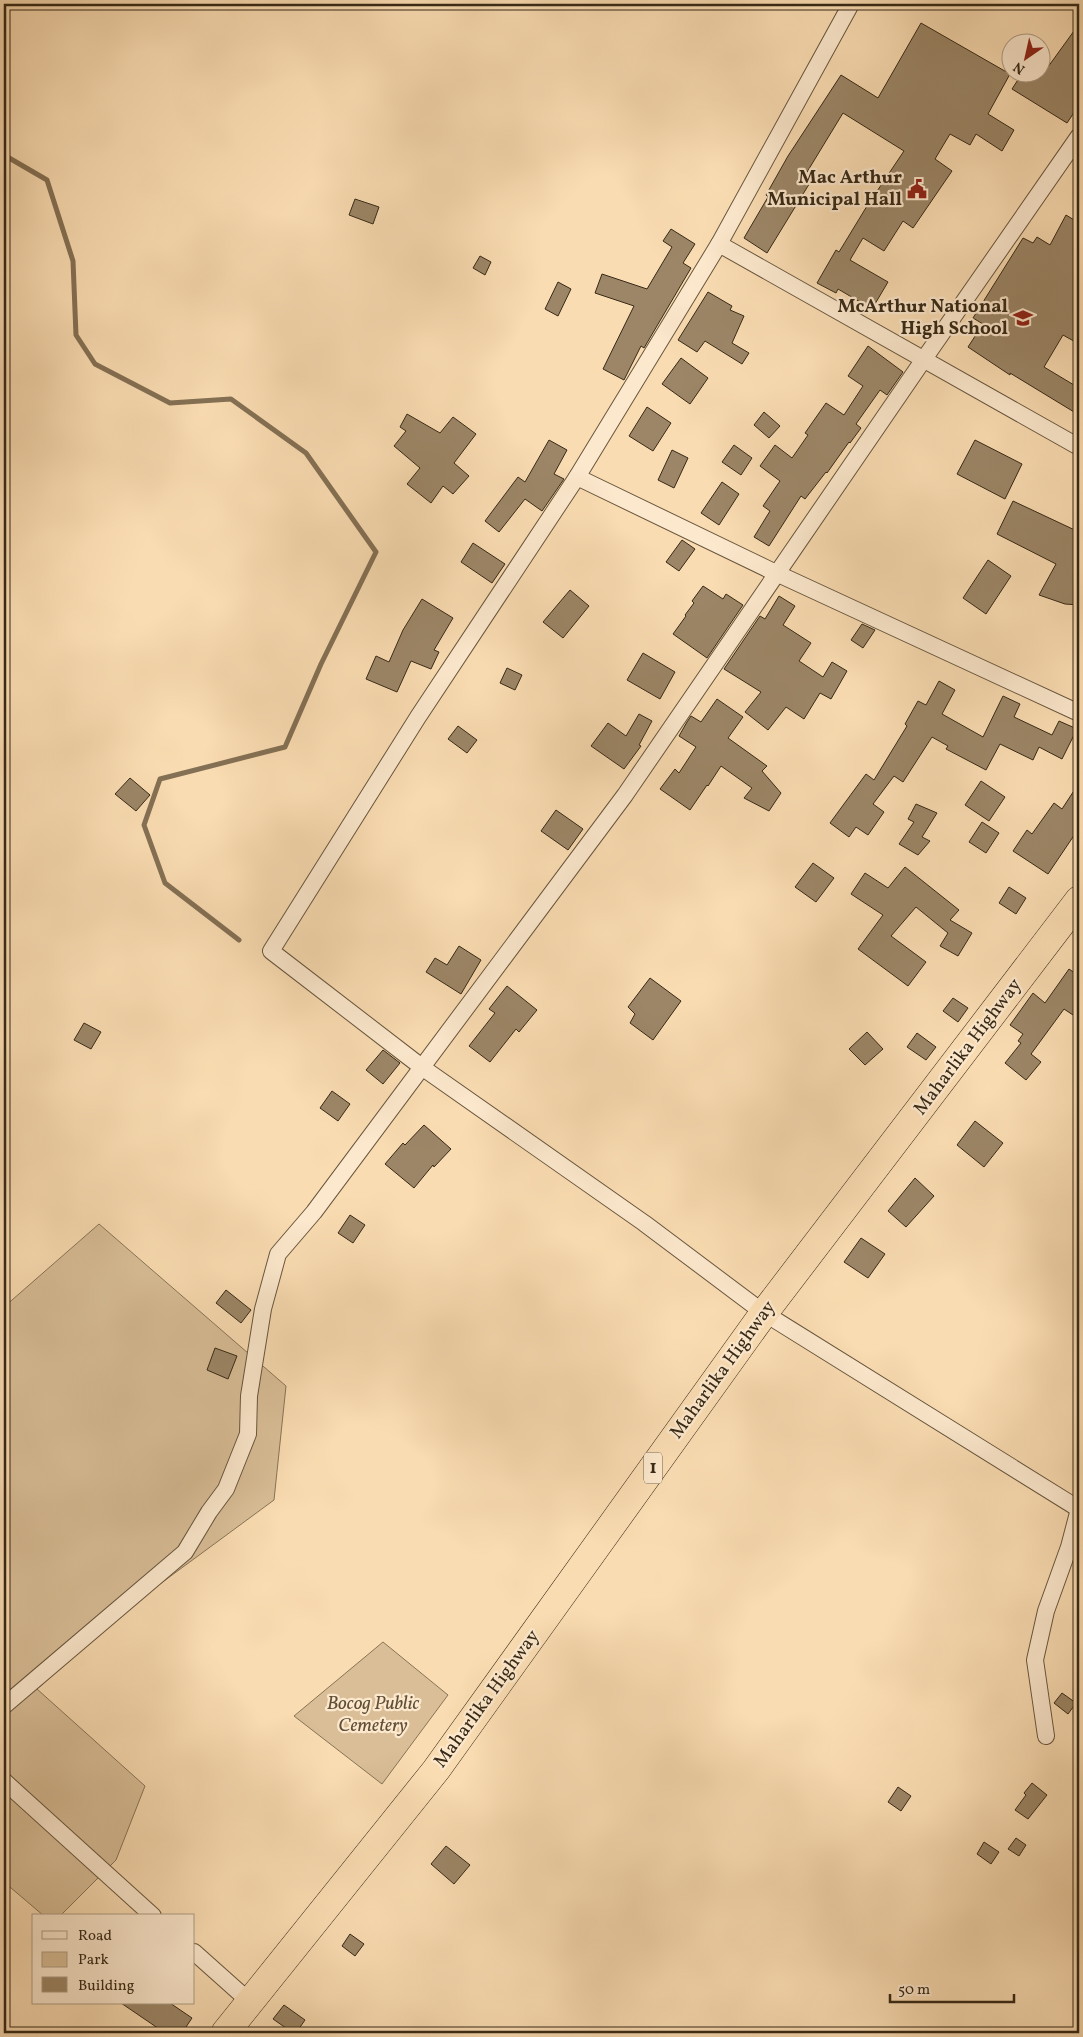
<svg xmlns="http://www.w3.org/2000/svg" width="1083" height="2037" font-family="Vollkorn,serif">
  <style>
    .green { fill: #d9be97; stroke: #887456 }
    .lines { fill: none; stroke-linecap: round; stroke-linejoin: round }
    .stream { stroke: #847054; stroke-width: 5 }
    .building { fill: #9c8667; stroke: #372916 }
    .minor-casing { stroke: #68563d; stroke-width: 18 }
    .trunk-casing { stroke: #372916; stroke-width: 29 }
    .minor { stroke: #fce8cd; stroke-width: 16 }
    .trunk { stroke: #fadcb2; stroke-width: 28 }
    .labels { text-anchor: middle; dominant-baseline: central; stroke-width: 4.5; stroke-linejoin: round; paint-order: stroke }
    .shield { fill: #fce8cd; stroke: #72624d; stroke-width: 1 }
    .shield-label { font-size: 18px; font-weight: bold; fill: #372916 }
    .poi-label { font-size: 19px; font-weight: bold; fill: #372916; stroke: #fce8cd; text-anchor: end }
    .street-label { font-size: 19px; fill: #372916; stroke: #fce8cd }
    .park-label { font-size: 19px; font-style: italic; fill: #604e36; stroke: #fce8cd }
  </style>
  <rect width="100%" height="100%" fill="#fadcb2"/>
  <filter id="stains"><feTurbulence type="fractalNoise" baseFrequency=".004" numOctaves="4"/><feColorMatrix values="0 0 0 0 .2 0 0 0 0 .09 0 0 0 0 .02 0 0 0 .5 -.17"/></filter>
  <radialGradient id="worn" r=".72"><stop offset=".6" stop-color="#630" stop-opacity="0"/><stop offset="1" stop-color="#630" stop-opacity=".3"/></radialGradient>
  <g class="green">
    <path d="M99,1224L286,1386L274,1500L130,1606L37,1689L145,1786L116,1860L60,1916H44L4,1882V1307Z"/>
    <path d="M383,1642L448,1695L382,1784L294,1716Z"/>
  </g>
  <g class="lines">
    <path class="stream" d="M4,155L47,180L73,261L76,335L95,364L170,403L231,399L306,453L376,552L321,664L285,747L160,779L144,825L165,883L239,940"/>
  </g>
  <g class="building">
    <path d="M921,23L1010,74L988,114L1014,130L1002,151L976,134L970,145L950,134L935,159L952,171L913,228L903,221L884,251L863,238L850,260L888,282L872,309L838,289L836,293L817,283L836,250L839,252L867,206L904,151L843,113L804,177L811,181L767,253L744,238L768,197L766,195L788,156L841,75L878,98Z"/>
    <path d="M1079,24V105L1067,123L1012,89L1023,72H1031L1040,78Z"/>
    <path d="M355,199L379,207L373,224L349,215Z"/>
    <path d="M1066,215L1079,223V344L1063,335L1044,367L1079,388V415L1010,373V375L968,347L983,324L973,318L1023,238L1033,243L1037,237L1050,245Z"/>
    <path d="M671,229L695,244L683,263L691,268L644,348L641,346L624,380L603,369L634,306L595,293L602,274L647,289L672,247L663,241Z"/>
    <path d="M480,256L491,262L485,275L473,268Z"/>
    <path d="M558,282L571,289L558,316L545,309Z"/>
    <path d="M708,292L732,306L730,310L744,316L732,343L749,353L742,364L705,341L697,352L678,340Z"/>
    <path d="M868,346L903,372L887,395L880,390L856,424L861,428L850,443L849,442L827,473L826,472L805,499L801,496L769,546L754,537L770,511L763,506L780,481L760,466L775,445L792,458L808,435L805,433L826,403L844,415L863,386L848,376Z"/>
    <path d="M681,358L708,378L690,404L662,384Z"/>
    <path d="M647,407L671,423L653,451L629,436Z"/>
    <path d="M764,412L780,426L769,438L754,425Z"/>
    <path d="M407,414L440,433L453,417L476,434L454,463L469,476L453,494L443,486L431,503L407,484L420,468L394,446L406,431L400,427Z"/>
    <path d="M549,440L567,450L554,474L564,479L542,511L525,499L499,532L485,521L518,477L525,482Z"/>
    <path d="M975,440L1022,464L1005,499L957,474Z"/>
    <path d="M734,445L752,458L741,475L722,462Z"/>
    <path d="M672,450L688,458L674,488L658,480Z"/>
    <path d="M722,482L739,494L719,525L701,513Z"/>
    <path d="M1013,501L1079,532V605L1065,604L1039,595L1056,564L997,534Z"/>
    <path d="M682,540L695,549L679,571L666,562Z"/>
    <path d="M473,543L505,564L492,583L461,562Z"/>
    <path d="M988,560L1011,576L986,614L963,598Z"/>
    <path d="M703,586L723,599L726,594L743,605L707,658L673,634L686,616L685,615L694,603L692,601Z"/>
    <path d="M570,590L589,606L563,638L543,622Z"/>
    <path d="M779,596L795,606L783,625L811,643L799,661L823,677L832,662L847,671L831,699L820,693L804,719L786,707L768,730L745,712L761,692L724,669L760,616L765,619Z"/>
    <path d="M422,599L453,618L434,650L439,652L431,669L411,661L397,692L366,679L376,656L389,662L403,630Z"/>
    <path d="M862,624L875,630L863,648L851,640Z"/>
    <path d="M643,653L675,672L660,699L627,680Z"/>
    <path d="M507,668L522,675L515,690L500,683Z"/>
    <path d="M939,681L955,690L942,714L983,737L1003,696L1020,704L1014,717L1052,735L1059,721L1077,729L1062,759L1039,747L1033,760L1000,744L986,770L946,749L948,746L932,737L903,782L894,776L873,804L884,812L868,835L856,827L849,837L830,823L866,774L874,780L907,726L905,724L918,701L926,705Z"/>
    <path d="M717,699L743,717L728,738L767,766L762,771L781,793L769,811L744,798L752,788L721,766L708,786L707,785L690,810L660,789L675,769L679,773L696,747L679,736L687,722L691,716L701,722Z"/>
    <path d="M639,714L652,721L639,745L641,746L624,769L591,746L608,723L626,736Z"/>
    <path d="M458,726L477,740L467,753L448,739Z"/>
    <path d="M130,778L150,795L136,811L115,794Z"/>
    <path d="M981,781L1005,797L989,821L965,805Z"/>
    <path d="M1079,783V828L1048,874L1013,851L1027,830L1032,834L1054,803L1062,809Z"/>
    <path d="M916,804L937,813L922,837L930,841L918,855L899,844L914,822L908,819Z"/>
    <path d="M556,810L583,829L568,850L541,831Z"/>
    <path d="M982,822L999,833L986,853L969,842Z"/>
    <path d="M813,863L834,878L816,902L795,887Z"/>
    <path d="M905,867L959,910L950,920L972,933L958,956L940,946L948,933L916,907L891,936L926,962L908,986L858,949L883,915L851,894L865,873L888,888Z"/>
    <path d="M1009,887L1026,898L1016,914L999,903Z"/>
    <path d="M459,946L481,960L461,994L426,972L435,958L447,965Z"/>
    <path d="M1069,969L1079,976V1019L1064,1009L1031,1054L1041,1062L1026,1080L1005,1063L1021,1043L1018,1041L1023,1034L1010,1025L1033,993L1045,1003Z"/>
    <path d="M650,978L681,1001L653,1040L630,1023L635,1014L628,1007Z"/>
    <path d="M507,986L537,1010L519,1032L516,1029L490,1062L469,1046L495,1013L489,1009Z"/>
    <path d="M953,998L968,1008L958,1022L943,1011Z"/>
    <path d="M84,1023L101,1032L91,1049L74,1040Z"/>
    <path d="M867,1032L883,1049L865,1065L849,1049Z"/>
    <path d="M917,1033L936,1047L926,1060L907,1047Z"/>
    <path d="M383,1050L400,1063L383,1084L366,1070Z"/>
    <path d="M332,1091L350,1104L338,1121L320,1108Z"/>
    <path d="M975,1121L1003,1143L984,1167L957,1145Z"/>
    <path d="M424,1125L451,1149L434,1167L433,1165L414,1188L385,1164L403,1143L405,1145Z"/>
    <path d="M915,1178L934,1196L906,1227L888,1211Z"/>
    <path d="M350,1215L365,1225L353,1243L338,1233Z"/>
    <path d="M861,1238L885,1254L868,1278L844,1262Z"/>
    <path d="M226,1290L251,1310L241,1323L216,1303Z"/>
    <path d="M215,1348L237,1356L228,1379L207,1370Z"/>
    <path d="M1062,1693L1076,1703L1068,1714L1054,1703Z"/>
    <path d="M1032,1783L1047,1795L1028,1819L1015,1810L1026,1795L1024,1793Z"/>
    <path d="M898,1787L911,1796L901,1811L888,1802Z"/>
    <path d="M1016,1838L1026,1845L1019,1856L1008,1849Z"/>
    <path d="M984,1842L999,1852L991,1864L977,1854Z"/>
    <path d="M446,1846L470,1865L454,1884L431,1864Z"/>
    <path d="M350,1934L364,1944L355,1956L342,1946Z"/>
    <path d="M121,2003H170L192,2018L182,2033H165Z"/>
    <path d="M284,2005L305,2020L296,2033H293L273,2019Z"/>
  </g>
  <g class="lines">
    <defs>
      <g id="minor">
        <path d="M719,244L851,4"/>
        <path d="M577,477L776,573L1079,713"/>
        <path d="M1079,1509L764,1313L644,1223L423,1068L271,951L418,717L577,477L719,244L1079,447"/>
        <path d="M4,1706L185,1552L209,1512L226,1489L248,1434L249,1396L263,1309L278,1254L314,1212L625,795L924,359L1079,136"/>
        <path d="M1046,1736L1035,1660L1046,1611L1069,1547L1079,1509"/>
        <path d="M4,1781L153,1916"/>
        <path d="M194,1952L250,2002"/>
      </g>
      <path id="trunk" d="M225,2033L436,1770L764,1313L1079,900"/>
    </defs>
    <use href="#minor" class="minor-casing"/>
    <use href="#trunk" class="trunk-casing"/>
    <use href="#minor" class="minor"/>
    <use href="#trunk" class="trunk"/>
  </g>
  <defs>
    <symbol id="civic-bare" viewBox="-9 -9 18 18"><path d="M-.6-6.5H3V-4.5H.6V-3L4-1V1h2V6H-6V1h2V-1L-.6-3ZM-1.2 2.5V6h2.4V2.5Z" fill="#8f2418" stroke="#fce8cd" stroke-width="2.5" paint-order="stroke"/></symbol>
    <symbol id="school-bare" viewBox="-9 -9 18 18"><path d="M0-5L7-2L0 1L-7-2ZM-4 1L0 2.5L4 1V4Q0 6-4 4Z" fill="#8f2418" stroke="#fce8cd" stroke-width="2.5" paint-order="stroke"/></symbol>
  </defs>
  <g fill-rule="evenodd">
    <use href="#civic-bare" x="903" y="175" width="28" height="28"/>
    <use href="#school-bare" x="1009" y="304" width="28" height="28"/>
  </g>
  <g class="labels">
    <rect class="shield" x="644" y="1452.5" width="18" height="31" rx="4"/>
    <g class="shield-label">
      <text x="653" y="1468">1</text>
    </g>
    <g class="poi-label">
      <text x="902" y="178">Mac Arthur<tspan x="902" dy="22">Municipal Hall</tspan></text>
      <text x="1008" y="307">McArthur National<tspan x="1008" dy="22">High School</tspan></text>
    </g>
    <g class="street-label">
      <text transform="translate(968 1047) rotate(-53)">Maharlika Highway</text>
      <text transform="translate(723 1370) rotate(-54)">Maharlika Highway</text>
      <text transform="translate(487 1699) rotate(-54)">Maharlika Highway</text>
    </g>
    <g class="park-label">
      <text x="373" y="1704">Bocog Public<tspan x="373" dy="22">Cemetery</tspan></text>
    </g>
  </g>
  <rect width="1083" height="2037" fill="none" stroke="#fadcb2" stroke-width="20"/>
  <rect x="5" y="5" width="1073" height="2027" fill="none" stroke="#372916" stroke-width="2.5"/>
  <rect x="10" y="10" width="1063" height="2017" fill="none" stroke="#372916"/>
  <rect x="32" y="1914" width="162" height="90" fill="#fce8cd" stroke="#ad9c84"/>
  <rect x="42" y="1931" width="25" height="8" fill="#fce8cd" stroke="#ad9c84"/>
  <text x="78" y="1940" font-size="15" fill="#372916">Road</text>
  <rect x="42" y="1952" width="25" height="15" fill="#d9be97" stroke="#ad9c84"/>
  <text x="78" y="1964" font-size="15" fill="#372916">Park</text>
  <rect x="42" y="1977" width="25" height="15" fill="#9c8667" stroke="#ad9c84"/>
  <text x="78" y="1990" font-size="15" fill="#372916">Building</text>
  <g transform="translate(1026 58) rotate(214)"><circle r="24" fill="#fce8cd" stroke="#ad9c84"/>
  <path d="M0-4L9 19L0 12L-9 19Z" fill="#8f2418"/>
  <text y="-8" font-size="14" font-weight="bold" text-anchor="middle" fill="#372916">N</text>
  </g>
  <path d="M890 1994v8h124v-8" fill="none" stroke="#372916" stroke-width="2.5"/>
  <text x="898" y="1994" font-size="15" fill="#372916" stroke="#fce8cd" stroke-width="4" paint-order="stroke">50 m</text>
  <rect width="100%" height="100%" filter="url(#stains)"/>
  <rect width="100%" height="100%" fill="url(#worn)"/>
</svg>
